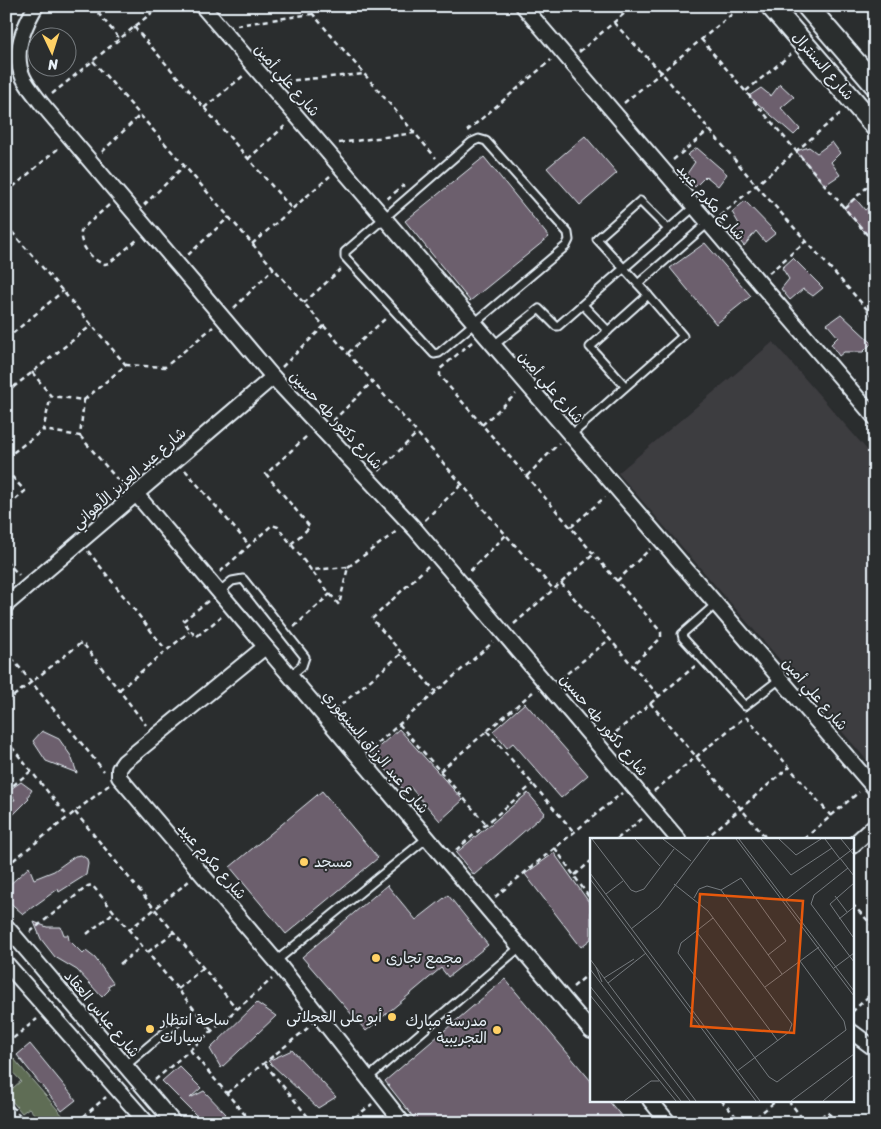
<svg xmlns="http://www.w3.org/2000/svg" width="881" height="1129" font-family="Sriracha,'Playpen Sans Arabic',sans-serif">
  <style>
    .built { fill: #3e3c41 }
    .garden { fill: #5f6d54; stroke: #a4afa6 }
    .building { fill: #6c5f6d; stroke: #e8f1f8 }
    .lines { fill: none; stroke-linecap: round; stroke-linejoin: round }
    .lane-casing { stroke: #e8f1f8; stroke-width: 11 }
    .street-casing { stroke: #e8f1f8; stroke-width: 18 }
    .secondary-casing { stroke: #e8f1f8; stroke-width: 24 }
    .path { stroke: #e8f1f8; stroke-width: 2.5; stroke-dasharray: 5 4; stroke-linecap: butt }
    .lane { stroke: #2a2d2e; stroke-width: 7 }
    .street { stroke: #2a2d2e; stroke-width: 14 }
    .secondary { stroke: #2a2d2e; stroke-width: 20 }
    .poi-dot { fill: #ffd166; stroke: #2a2d2e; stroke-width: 2 }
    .labels { text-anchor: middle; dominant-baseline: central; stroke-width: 4; stroke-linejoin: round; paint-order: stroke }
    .street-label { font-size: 15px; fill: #e8f1f8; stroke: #2a2d2e }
    .poi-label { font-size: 15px; fill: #e8f1f8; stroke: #2a2d2e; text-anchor: start }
    .inset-road { fill: none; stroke: #767b7f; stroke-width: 1 }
    .view { fill: #e8590c; fill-opacity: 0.15; stroke: #e8590c; stroke-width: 2.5 }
    .inset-edge { fill: none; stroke: #e8f1f8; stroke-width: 2.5 }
  </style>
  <rect width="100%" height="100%" fill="#2a2d2e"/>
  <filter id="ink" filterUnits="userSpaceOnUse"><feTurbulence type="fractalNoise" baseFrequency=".02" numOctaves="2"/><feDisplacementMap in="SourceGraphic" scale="10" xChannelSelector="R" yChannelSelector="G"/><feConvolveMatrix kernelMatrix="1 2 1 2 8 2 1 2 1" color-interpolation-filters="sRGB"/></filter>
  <g filter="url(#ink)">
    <path class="built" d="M773,342L875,459V762L871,765L618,473Z"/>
    <path class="garden" d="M14,1059L64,1117L58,1123H42L29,1108L22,1113L6,1094L21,1081L6,1065Z"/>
    <g class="building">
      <path d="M780,84L794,97L781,108L800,129L794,135L749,96L761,88L771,96Z"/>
      <path d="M585,136L617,173L580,205L547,168Z"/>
      <path d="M832,142L840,153L831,162L840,175L825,185L796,151L809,147L817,153Z"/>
      <path d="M697,148L727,174L718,186L706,176L695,187L684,178L695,162L687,155Z"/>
      <path d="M484,157L549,237L470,301L405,221Z"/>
      <path d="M855,198L865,210L875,202V244L844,208Z"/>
      <path d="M745,201L776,233L765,242L756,231L744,246L732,231L739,224L732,212Z"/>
      <path d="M705,243L751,296L716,324L670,268Z"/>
      <path d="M793,258L823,288L813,296L803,289L790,300L781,289L789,279L782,268Z"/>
      <path d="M841,314L872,343L863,352H844L839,356L831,344L838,337L827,324Z"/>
      <path d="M525,703L588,775L561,798L513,743L507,748L493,731Z"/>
      <path d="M399,729L463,800L440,821L410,787L405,792L372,753Z"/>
      <path d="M42,731L59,739L71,756L77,773L46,761L33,741Z"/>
      <path d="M21,782L32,790L28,796L29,799L6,822V800H15L9,790Z"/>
      <path d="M322,791L378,858L286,934L230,867Z"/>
      <path d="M528,793L545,813L474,875L456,853Z"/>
      <path d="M554,853L591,905V939L581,947L525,874Z"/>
      <path d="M81,855L87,859L88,864L86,875L59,892L58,889L23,914L6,899V888L29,867L34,879L54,871L75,856Z"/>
      <path d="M387,885L416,920L448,895L488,945L448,977L441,968L366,1031L302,957Z"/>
      <path d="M34,922L47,927H61L64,935H68L69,940L83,954L86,951L95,958L113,983L108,986L109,990L102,997L77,970L55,957L41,939Z"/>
      <path d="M505,979L591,1081V1100H608L627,1123H418L385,1081Z"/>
      <path d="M257,1003L276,1016L221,1068L210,1049Z"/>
      <path d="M30,1044L76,1100L62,1111L17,1055Z"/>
      <path d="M292,1050L336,1097L318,1108L268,1061Z"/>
      <path d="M179,1066L201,1088L190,1098L204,1091L226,1114L215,1123H204L162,1081Z"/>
    </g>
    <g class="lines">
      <defs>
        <g id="lane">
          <path d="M479,139L486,141L568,233L569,240L566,246L439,353L434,354L345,257V252L472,142Z"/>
          <path d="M638,284L708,223"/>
          <path d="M648,295L597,239L640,201L668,229"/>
          <path d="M583,305L608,331"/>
          <path d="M494,345L539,309L556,326H558L694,207"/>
          <path d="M571,435L683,336L648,295L590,347L625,386"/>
          <path d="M219,592L232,581L243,579L305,657L302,666L290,676"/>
          <path d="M716,604L682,634L683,638L745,706L780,679"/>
          <path d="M276,961L427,838"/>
          <path d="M125,1066L176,1023"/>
          <path d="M367,1079L520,947"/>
        </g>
        <g id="street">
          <path d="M36,6C24,26 12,54 23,77C27,86 35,95 41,103L273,377L415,529L678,839"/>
          <path d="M202,6L875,789"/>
          <path d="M523,6L875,418"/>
          <path d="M136,494L591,1031"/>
          <path d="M6,605L273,377"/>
          <path d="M265,647L124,762L119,769V777L276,961L403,1123"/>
          <path d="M852,846L875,825"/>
          <path d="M6,926L174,1123"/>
          <path d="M6,963L147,1123"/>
          <path d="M852,1032L875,1049"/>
          <path d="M650,1100L669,1123"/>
        </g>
        <g id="secondary">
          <path d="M771,6L875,126"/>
          <path d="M807,6L875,85"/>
        </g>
      </defs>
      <use href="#lane" class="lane-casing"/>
      <use href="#street" class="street-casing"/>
      <use href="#secondary" class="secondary-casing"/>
      <g class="path">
        <path d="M92,6L120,39"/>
        <path d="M306,6L436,158"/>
        <path d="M614,23L661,72L756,185L875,318"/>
        <path d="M237,25L312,14"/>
        <path d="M134,27L292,209"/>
        <path d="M701,39L875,244"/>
        <path d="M579,52L633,6"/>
        <path d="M93,61L554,590"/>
        <path d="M285,81L364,74"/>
        <path d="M746,91L791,54"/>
        <path d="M52,94L160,6"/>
        <path d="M624,103L742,6"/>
        <path d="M204,108L243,76"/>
        <path d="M467,131L551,60"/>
        <path d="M339,143L415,133"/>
        <path d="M102,152L140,115"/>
        <path d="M248,159L286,125"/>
        <path d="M673,160L709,130"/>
        <path d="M6,193L60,147"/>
        <path d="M387,199L404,185"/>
        <path d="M109,205L82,229C76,241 92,262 105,264L109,263L137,240"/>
        <path d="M144,205L184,166"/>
        <path d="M844,208L875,180"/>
        <path d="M720,216L842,112"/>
        <path d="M6,225L126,365"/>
        <path d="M252,244L330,176"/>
        <path d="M188,255L229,217"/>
        <path d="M769,273L806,241"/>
        <path d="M304,303L341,269"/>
        <path d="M234,308L274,268"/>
        <path d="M6,339L63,291"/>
        <path d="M472,342L440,369V376L661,632V638L632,665"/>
        <path d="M348,353L387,317"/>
        <path d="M282,367L324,326"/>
        <path d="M32,372L51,396L84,400L80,436L43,430L51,396"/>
        <path d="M6,393L92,325"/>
        <path d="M84,400L126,365L165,367L213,327"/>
        <path d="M333,421L372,382"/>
        <path d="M482,425L516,394"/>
        <path d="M80,436L123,486"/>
        <path d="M6,458L43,430"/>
        <path d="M6,470L25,491L6,508"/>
        <path d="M185,470L249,545"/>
        <path d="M379,471L417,433"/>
        <path d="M527,476L559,443"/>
        <path d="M425,520L462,484"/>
        <path d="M571,527L605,497"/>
        <path d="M291,544L310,527L266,474L308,435"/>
        <path d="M88,551L166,650"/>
        <path d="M6,561L19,575"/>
        <path d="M428,566L372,619L436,692"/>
        <path d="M348,567L397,531"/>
        <path d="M470,571L506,535"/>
        <path d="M220,572L272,525L278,527L311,570L348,567L339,605L311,570"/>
        <path d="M617,581L650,549"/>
        <path d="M561,583L659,696"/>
        <path d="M208,601L183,621L196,637L221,617"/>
        <path d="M514,624L594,554"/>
        <path d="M294,627L330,594"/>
        <path d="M6,651L104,771"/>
        <path d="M560,679L610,639"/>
        <path d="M119,690L189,632"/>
        <path d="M6,702L81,643L85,646L146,725"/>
        <path d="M650,703L767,839"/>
        <path d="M335,710L401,654"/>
        <path d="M746,717L831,816"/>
        <path d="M399,724L486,824"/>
        <path d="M487,731L574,832"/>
        <path d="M609,738L695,666"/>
        <path d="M6,740L68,817"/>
        <path d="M371,749L493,642"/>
        <path d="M440,771L534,691"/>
        <path d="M6,791L31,771"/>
        <path d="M654,791L745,717"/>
        <path d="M75,812L237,1009"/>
        <path d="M617,839L643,818"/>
        <path d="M705,839L789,767"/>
        <path d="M804,839L859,792"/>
        <path d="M555,848L591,900"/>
        <path d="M456,850L533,784"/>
        <path d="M6,866L109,785"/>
        <path d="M575,875L591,861"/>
        <path d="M495,897L622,793"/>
        <path d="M852,904L875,928"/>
        <path d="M129,930L189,881"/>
        <path d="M30,932L88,886L92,885L212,1031"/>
        <path d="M87,934L114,912"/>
        <path d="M148,952L174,932"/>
        <path d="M120,964L142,946"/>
        <path d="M573,987L591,972"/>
        <path d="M178,989L203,968"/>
        <path d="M852,1012L875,990"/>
        <path d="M6,1044L37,1019"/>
        <path d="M190,1050L252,1123"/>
        <path d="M265,1064L313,1123"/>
        <path d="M155,1080L272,979"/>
        <path d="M227,1093L309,1027"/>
        <path d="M6,1099L26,1123"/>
        <path d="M721,1100L742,1123"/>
        <path d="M788,1100L806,1123"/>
        <path d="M12,1123L20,1116"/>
        <path d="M76,1123L106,1097"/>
        <path d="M348,1123L372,1104"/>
        <path d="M749,1123L777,1100"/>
        <path d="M814,1123L827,1112L838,1123"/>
      </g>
      <use href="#lane" class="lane"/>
      <use href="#street" class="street"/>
      <use href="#secondary" class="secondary"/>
    </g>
  </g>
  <g class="poi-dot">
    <circle cx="304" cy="862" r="5"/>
    <circle cx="376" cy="958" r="5"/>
    <circle cx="392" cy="1017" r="5"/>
    <circle cx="150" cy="1029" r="5"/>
    <circle cx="497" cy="1030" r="5"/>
  </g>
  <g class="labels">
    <g class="street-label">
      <text transform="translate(823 66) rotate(49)">شارع السنترال</text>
      <text transform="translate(287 80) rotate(49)">شارع علي أمين</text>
      <text transform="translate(711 202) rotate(49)">شارع مكرم عبيد</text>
      <text transform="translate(551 387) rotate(49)">شارع علي أمين</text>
      <text transform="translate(336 420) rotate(47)">شارع دكتور طه حسين</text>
      <text transform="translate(129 478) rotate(-41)">شارع عبد العزيز الأهواني</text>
      <text transform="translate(815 694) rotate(49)">شارع علي أمين</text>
      <text transform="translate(604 725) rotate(50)">شارع دكتور طه حسين</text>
      <text transform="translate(376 752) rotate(50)">شارع عبد الرزاق السنهوري</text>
      <text transform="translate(212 861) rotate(49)">شارع مكرم عبيد</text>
      <text transform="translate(102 1014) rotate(50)">شارع عباس العقاد</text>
    </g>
    <g class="poi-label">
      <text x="314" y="862">مسجد</text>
      <text x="386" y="958">مجمع تجارى</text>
      <text x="382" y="1017" text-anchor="end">أبو على العجلاتى</text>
      <text x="160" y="1020">ساحة انتظار<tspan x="160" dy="17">سيارات</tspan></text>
      <text x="487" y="1021" text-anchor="end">مدرسة مبارك<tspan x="487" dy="17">التجريبية</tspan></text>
    </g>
  </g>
  <g transform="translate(590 838)">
    <rect width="264" height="264" fill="#2a2d2e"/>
    <path class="inset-road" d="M2,1L41,52L46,54L54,51L84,11M45,1L70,28M73,1L101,23M146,1L264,158M149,1L264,153M171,1L201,37L242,10M189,1L206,17L231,1M235,1L250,21M251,1L264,17M250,20L264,38M258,30L224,57L221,66L264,124M0,35L170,263M0,41L166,263M84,46L118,73L202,186L199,194L147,233M131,52L151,40L196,103L178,117M16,56L33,43M245,58L257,74M104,60L109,51L117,48L131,52L192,136M194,63L264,10M123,80L91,105L88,115L179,239L187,244L256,192L254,183L210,123M249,81L264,69M41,91L69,69L120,1M106,93L188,203M263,99L240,66L264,45M0,121L106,263M6,129L12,144M244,130L264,115M0,131L100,263M14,140L44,121M18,145L56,115M0,148L91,263M175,149L229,109M0,157L86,263M34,263L61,243H69M201,263L264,216M233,263L264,237"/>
    <path class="view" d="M110,56L213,63L204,195L101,188Z"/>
    <rect width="264" height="264" class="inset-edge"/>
  </g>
  <rect width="881" height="1129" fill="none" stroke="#2a2d2e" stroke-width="25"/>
  <rect x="12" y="12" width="856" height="1104" fill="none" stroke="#e8f1f8" stroke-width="2" filter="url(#ink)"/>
  <g transform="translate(52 52) rotate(176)"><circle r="24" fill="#2a2d2e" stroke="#767b7f"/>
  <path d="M0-4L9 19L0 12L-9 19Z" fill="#ffd166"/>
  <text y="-8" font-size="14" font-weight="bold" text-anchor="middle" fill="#e8f1f8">N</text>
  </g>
</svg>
